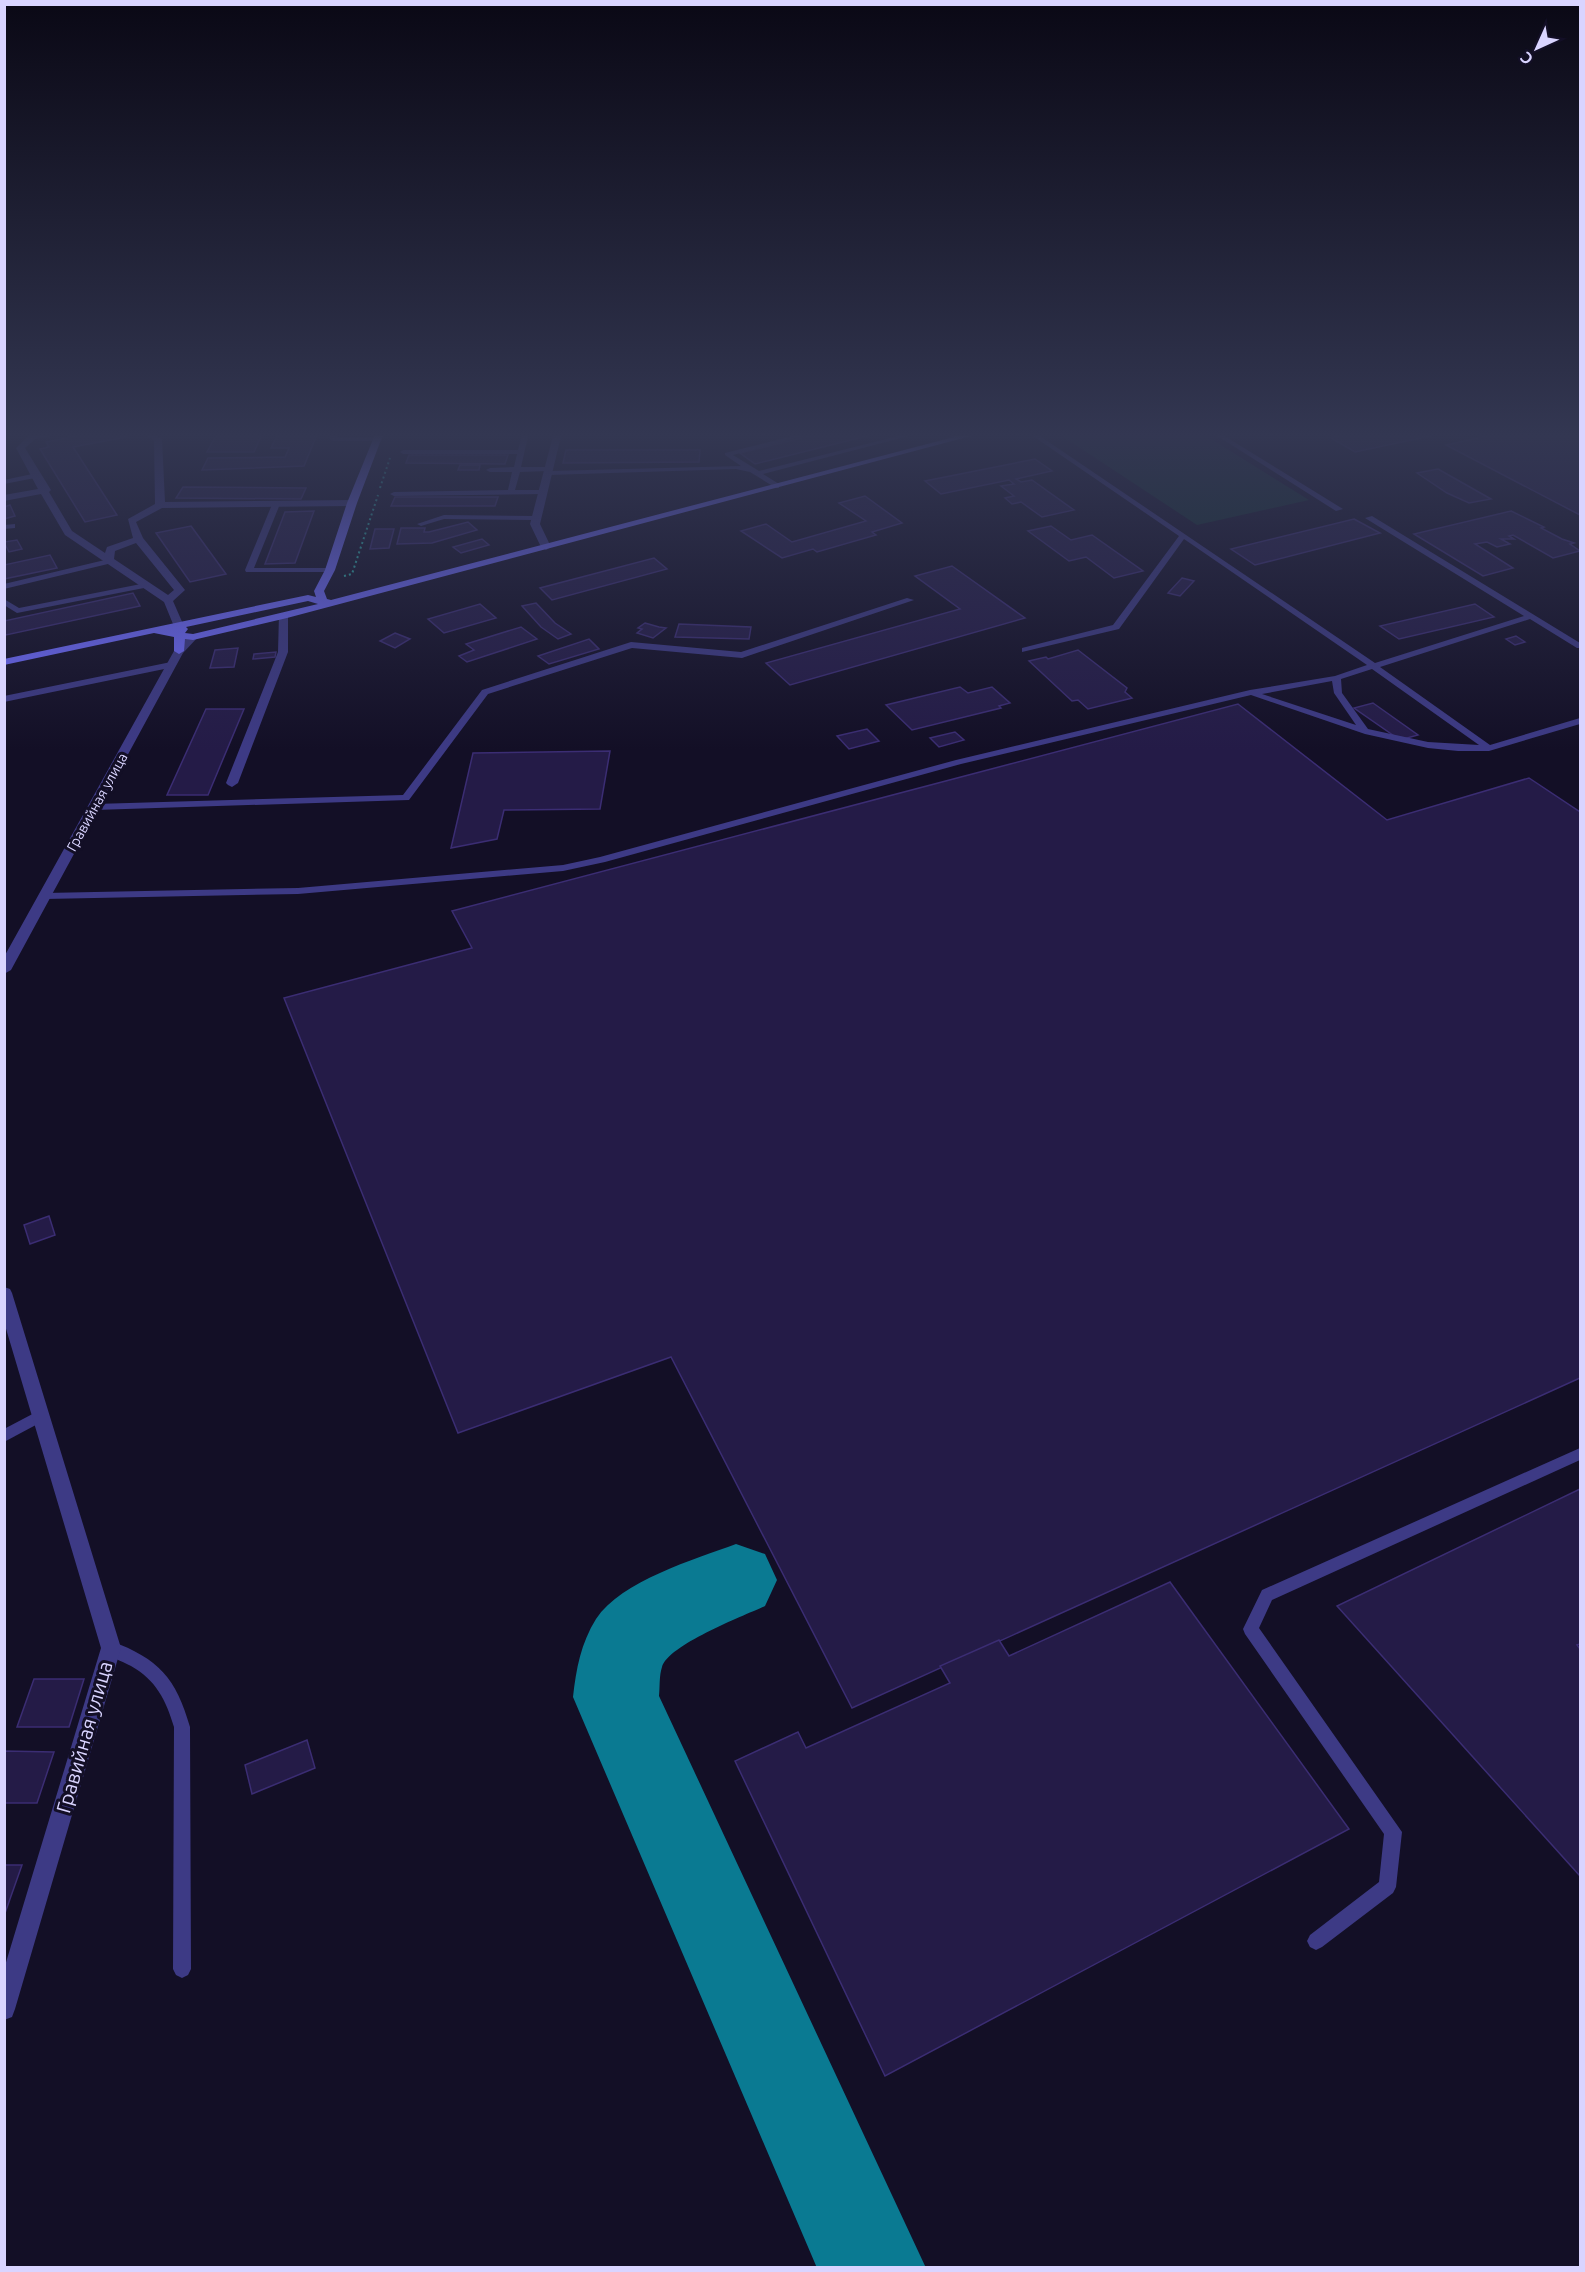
<svg xmlns="http://www.w3.org/2000/svg" width="1585" height="2272" font-family="Ubuntu,sans-serif">
  <style>
    .green { fill: #12302f }
    .lines { fill: none; stroke-linecap: round; stroke-linejoin: round }
    .taxiway { fill: #0a7a92; fill-rule: evenodd }
    .building { fill: #241b47; stroke: #3b2d73; stroke-width: 1.5 }
    .path { stroke: #2fb8b0; stroke-width: 2; stroke-dasharray: 2 3; stroke-linecap: butt }
    .lane { fill: #3d3a85; fill-rule: evenodd }
    .street { fill: #3d3a85; fill-rule: evenodd }
    .secondary { fill: #6f6bff; fill-rule: evenodd }
    .labels { text-anchor: middle; dominant-baseline: central; stroke-width: 6; stroke-linejoin: round; paint-order: stroke }
    .far-street-label { font-size: 14px; fill: #d9d4ff; stroke: #130f26 }
    .near-street-label { font-size: 20px; fill: #d9d4ff; stroke: #130f26 }
  </style>
  <rect width="100%" height="100%" fill="#130f26"/>
  <path class="green" d="M1056,432H1200L1309,500L1197,525Z"/>
  <g class="lines">
    <path class="taxiway" d="M736,1544L765,1554L777,1580L765,1606C743,1616 668,1645 662,1667C659,1676 660,1687 659,1696L926,2268H817L573,1697C576,1669 581,1643 596,1619C621,1581 695,1559 736,1544Z"/>
  </g>
  <g class="building">
    <path d="M95,432H122L126,437L73,447L117,515L85,522L40,449L49,447L46,442Z"/>
    <path d="M218,432H263L254,452H207Z"/>
    <path d="M288,432H318L304,466L202,470L208,458L285,457L289,448H271L278,433Z"/>
    <path d="M826,432H883L755,464L740,453Z"/>
    <path d="M1348,432H1429L1435,435L1355,452L1331,438Z"/>
    <path d="M1505,432H1580V515L1446,445Z"/>
    <path d="M566,450H700L699,462L563,463Z"/>
    <path d="M409,455H508L505,464L406,463Z"/>
    <path d="M1035,459L1052,471L1016,479L1021,482L1032,480L1074,510L1042,517L1021,502L1012,504L1005,498L1014,496L1001,486L1014,484L1009,480L941,494L925,481Z"/>
    <path d="M460,465H480L479,470H458Z"/>
    <path d="M1438,469L1491,499L1469,503L1447,493L1417,473Z"/>
    <path d="M183,487L306,488L301,499L176,498Z"/>
    <path d="M865,496L902,523L872,532L876,535L817,552L813,549L782,558L741,531L766,524L792,542L866,521L839,503Z"/>
    <path d="M395,497H498L495,506H391Z"/>
    <path d="M10,505L15,516L4,519V507Z"/>
    <path d="M314,511L295,563L265,564L285,512Z"/>
    <path d="M1511,511L1544,527L1541,528L1562,539L1574,543L1570,544L1580,551L1553,558L1513,535L1509,536L1514,539H1501L1510,544L1497,547L1487,542L1475,544L1513,568L1483,576L1414,534Z"/>
    <path d="M1354,519L1380,533L1255,565L1231,549Z"/>
    <path d="M468,522L477,530L432,543L397,544L401,528H425L424,532H429Z"/>
    <path d="M191,526L226,574L190,582L156,533Z"/>
    <path d="M1051,526L1071,540L1092,535L1143,571L1114,578L1086,557L1069,561L1028,531Z"/>
    <path d="M375,529H394L389,548L370,549Z"/>
    <path d="M482,539L489,545L461,553L453,547Z"/>
    <path d="M17,540L22,549L9,552L4,542Z"/>
    <path d="M50,555L57,568L4,579V565Z"/>
    <path d="M654,558L667,569L552,600L540,588Z"/>
    <path d="M952,566L1025,618L790,685L766,663L960,609L915,576Z"/>
    <path d="M1182,578L1194,581L1180,596L1168,593Z"/>
    <path d="M133,593L140,606L6,635L4,631V621Z"/>
    <path d="M536,603L555,623L571,634L558,639L541,627L522,606Z"/>
    <path d="M480,604L496,618L444,633L428,619Z"/>
    <path d="M1475,604L1494,617L1399,639L1380,626Z"/>
    <path d="M645,623L659,627L666,628L653,638L637,633L642,629L638,628Z"/>
    <path d="M679,624L751,627L749,639L675,637Z"/>
    <path d="M521,627L537,639L467,662L459,656L474,650L466,644Z"/>
    <path d="M395,633L410,639L395,648L380,641Z"/>
    <path d="M1516,636L1525,642L1515,645L1506,639Z"/>
    <path d="M589,639L599,649L549,664L538,656Z"/>
    <path d="M238,648L234,667L210,668L215,650Z"/>
    <path d="M1078,650L1127,688L1125,692L1132,698L1088,709L1078,700L1072,701L1029,661L1046,657L1048,659Z"/>
    <path d="M276,652L275,657L253,659L254,654Z"/>
    <path d="M960,687L968,693L992,687L1010,703L999,706L1001,708L912,730L886,705Z"/>
    <path d="M1373,703L1418,735L1400,740L1354,708Z"/>
    <path d="M1238,704L1387,820L1529,778L1580,812V1378L852,1708L671,1357L458,1433L284,998L472,948L452,911Z"/>
    <path d="M206,709H244L208,795H167Z"/>
    <path d="M867,729L879,741L849,749L837,736Z"/>
    <path d="M955,732L964,740L939,747L930,738Z"/>
    <path d="M610,751L600,809L504,810L497,839L451,848L473,753Z"/>
    <path d="M49,1216L55,1235L30,1244L24,1225Z"/>
    <path d="M1580,1489V1644L1577,1645L1580,1649V1876L1337,1606Z"/>
    <path d="M1170,1582L1349,1829L885,2076L735,1761L798,1732L806,1748L950,1683L940,1666L999,1640L1009,1656Z"/>
    <path d="M34,1679H84L69,1727H17Z"/>
    <path d="M307,1740L315,1768L252,1794L245,1765Z"/>
    <path d="M4,1751L54,1752L37,1803H4Z"/>
    <path d="M4,1865H22L4,1916Z"/>
  </g>
  <g class="lines">
    <g class="path">
      <path d="M380,488L390,458"/>
      <path d="M344,576L352,574L378,495"/>
    </g>
    <g class="lane">
      <path d="M332,432H338L337,437H378L381,439L378,441H333L330,439Z"/>
      <path d="M523,432H529L521,467H549L553,469L550,471L741,466L725,455V453L808,432H818L733,455L759,471L914,432H924L763,474L779,484V488H776L750,472L736,469L548,475L544,473L547,471L520,472L515,490H546V494H543L394,496L390,494L394,492L508,490L512,472H490L486,470L490,468L514,467L517,454H403L400,452L403,450H518Z"/>
      <path d="M634,432H773L770,434L723,436L637,434Z"/>
      <path d="M944,432H951L960,438L955,439Z"/>
      <path d="M1027,432H1034L1375,663L1524,616L1365,518L1372,516L1580,643V648H1577L1530,619L1380,667L1490,745L1580,718V724L1489,751H1458L1428,748L1365,734L1251,695L961,764L605,862L563,871L298,894L45,899L40,896L45,893L298,888L563,865L600,857L956,760L1250,690L1335,676L1367,665L1184,539L1119,629L1022,652V648L1113,625L1179,536ZM1372,669L1479,745L1428,742L1368,729L1342,693L1341,679ZM1332,681L1334,693L1356,725L1262,694Z"/>
      <path d="M1211,432H1218L1343,509L1336,511Z"/>
      <path d="M37,473H40V477L4,484V480Z"/>
      <path d="M273,502L280,504L254,568H330L334,570L333,572H246L245,570Z"/>
      <path d="M444,515L536,516L540,518L536,520L444,519L421,526L417,524Z"/>
      <path d="M15,524V528L4,529V525Z"/>
      <path d="M109,559H112V563L4,589V584Z"/>
      <path d="M146,583H149V587L17,613L4,605V599L19,608Z"/>
      <path d="M907,598L914,600L742,658L632,648L488,694L409,800L95,810L90,807L95,804L403,795L482,690L631,642L741,652Z"/>
      <path d="M171,662L174,663V667L4,702V696Z"/>
      <path d="M42,1409L47,1411L49,1415L47,1419L4,1442V1429Z"/>
      <path d="M1580,1448V1460L1272,1600L1259,1628L1402,1832L1396,1887L1393,1893L1322,1947L1316,1950L1310,1947L1307,1941L1310,1935L1379,1882L1384,1834L1245,1634L1243,1629L1262,1590Z"/>
      <path d="M111,1641C159,1659 176,1678 190,1727L191,1969L188,1975L182,1978L176,1975L173,1969L174,1727C166,1700 156,1680 131,1666C122,1661 107,1657 103,1648L105,1643Z"/>
    </g>
    <g class="street">
      <path d="M33,432H70L35,439L25,448L51,490L49,492L72,531L105,553L107,547L133,538L128,519L155,504L154,440L141,432H151L162,439L165,502L352,500L357,503L352,506L162,508L136,522L143,538L185,590L173,601L183,624L178,627L173,624L164,602L65,535L41,494L4,501V495L38,489L16,448ZM136,543L174,590L168,595L114,559L115,551Z"/>
      <path d="M554,432H562L540,524L551,547L546,550L541,547L530,524Z"/>
      <path d="M279,614L288,616V652L238,783L232,787L228,785L226,783L278,652Z"/>
      <path d="M189,635L198,637L183,653L11,970L4,974V957L174,651Z"/>
      <path d="M4,1287L10,1289L12,1293L121,1648L15,2009L12,2017L4,2020V1969L101,1648L4,1322Z"/>
    </g>
    <path class="secondary" d="M376,432H384L357,503L335,570L324,591L327,599L331,600L973,432H986L287,618L193,640L185,639L184,651L179,654L174,651V637L154,633L4,665V659L308,595L316,597L314,591L325,570L347,503ZM308,601L318,604L193,634L185,633L188,629L186,627Z"/>
  </g>
  <linearGradient id="sky" x2="0" y2="1"><stop stop-color="#0a0815"/><stop offset="0.58" stop-color="#333752"/><stop offset="1" stop-color="#333752" stop-opacity="0"/></linearGradient>
  <rect width="1585" height="750" fill="url(#sky)"/>
  <g class="labels">
    <g class="far-street-label">
      <text transform="translate(97 802) rotate(-61)">Гравийная улица</text>
    </g>
    <g class="near-street-label">
      <text transform="translate(84 1737) rotate(-74)">Гравийная улица</text>
    </g>
  </g>
  <rect width="1585" height="2272" fill="none" stroke="#d9d4ff" stroke-width="12"/>
  <g transform="translate(1537 48) rotate(225)" stroke="#130f26" stroke-width="4.5" paint-order="stroke">
  <path d="M0-4.5L10 22L0 15L-10 22Z" fill="#d9d4ff"/>
  <text y="-9" font-size="16" font-weight="bold" text-anchor="middle" fill="#d9d4ff">С</text>
  </g>
</svg>
